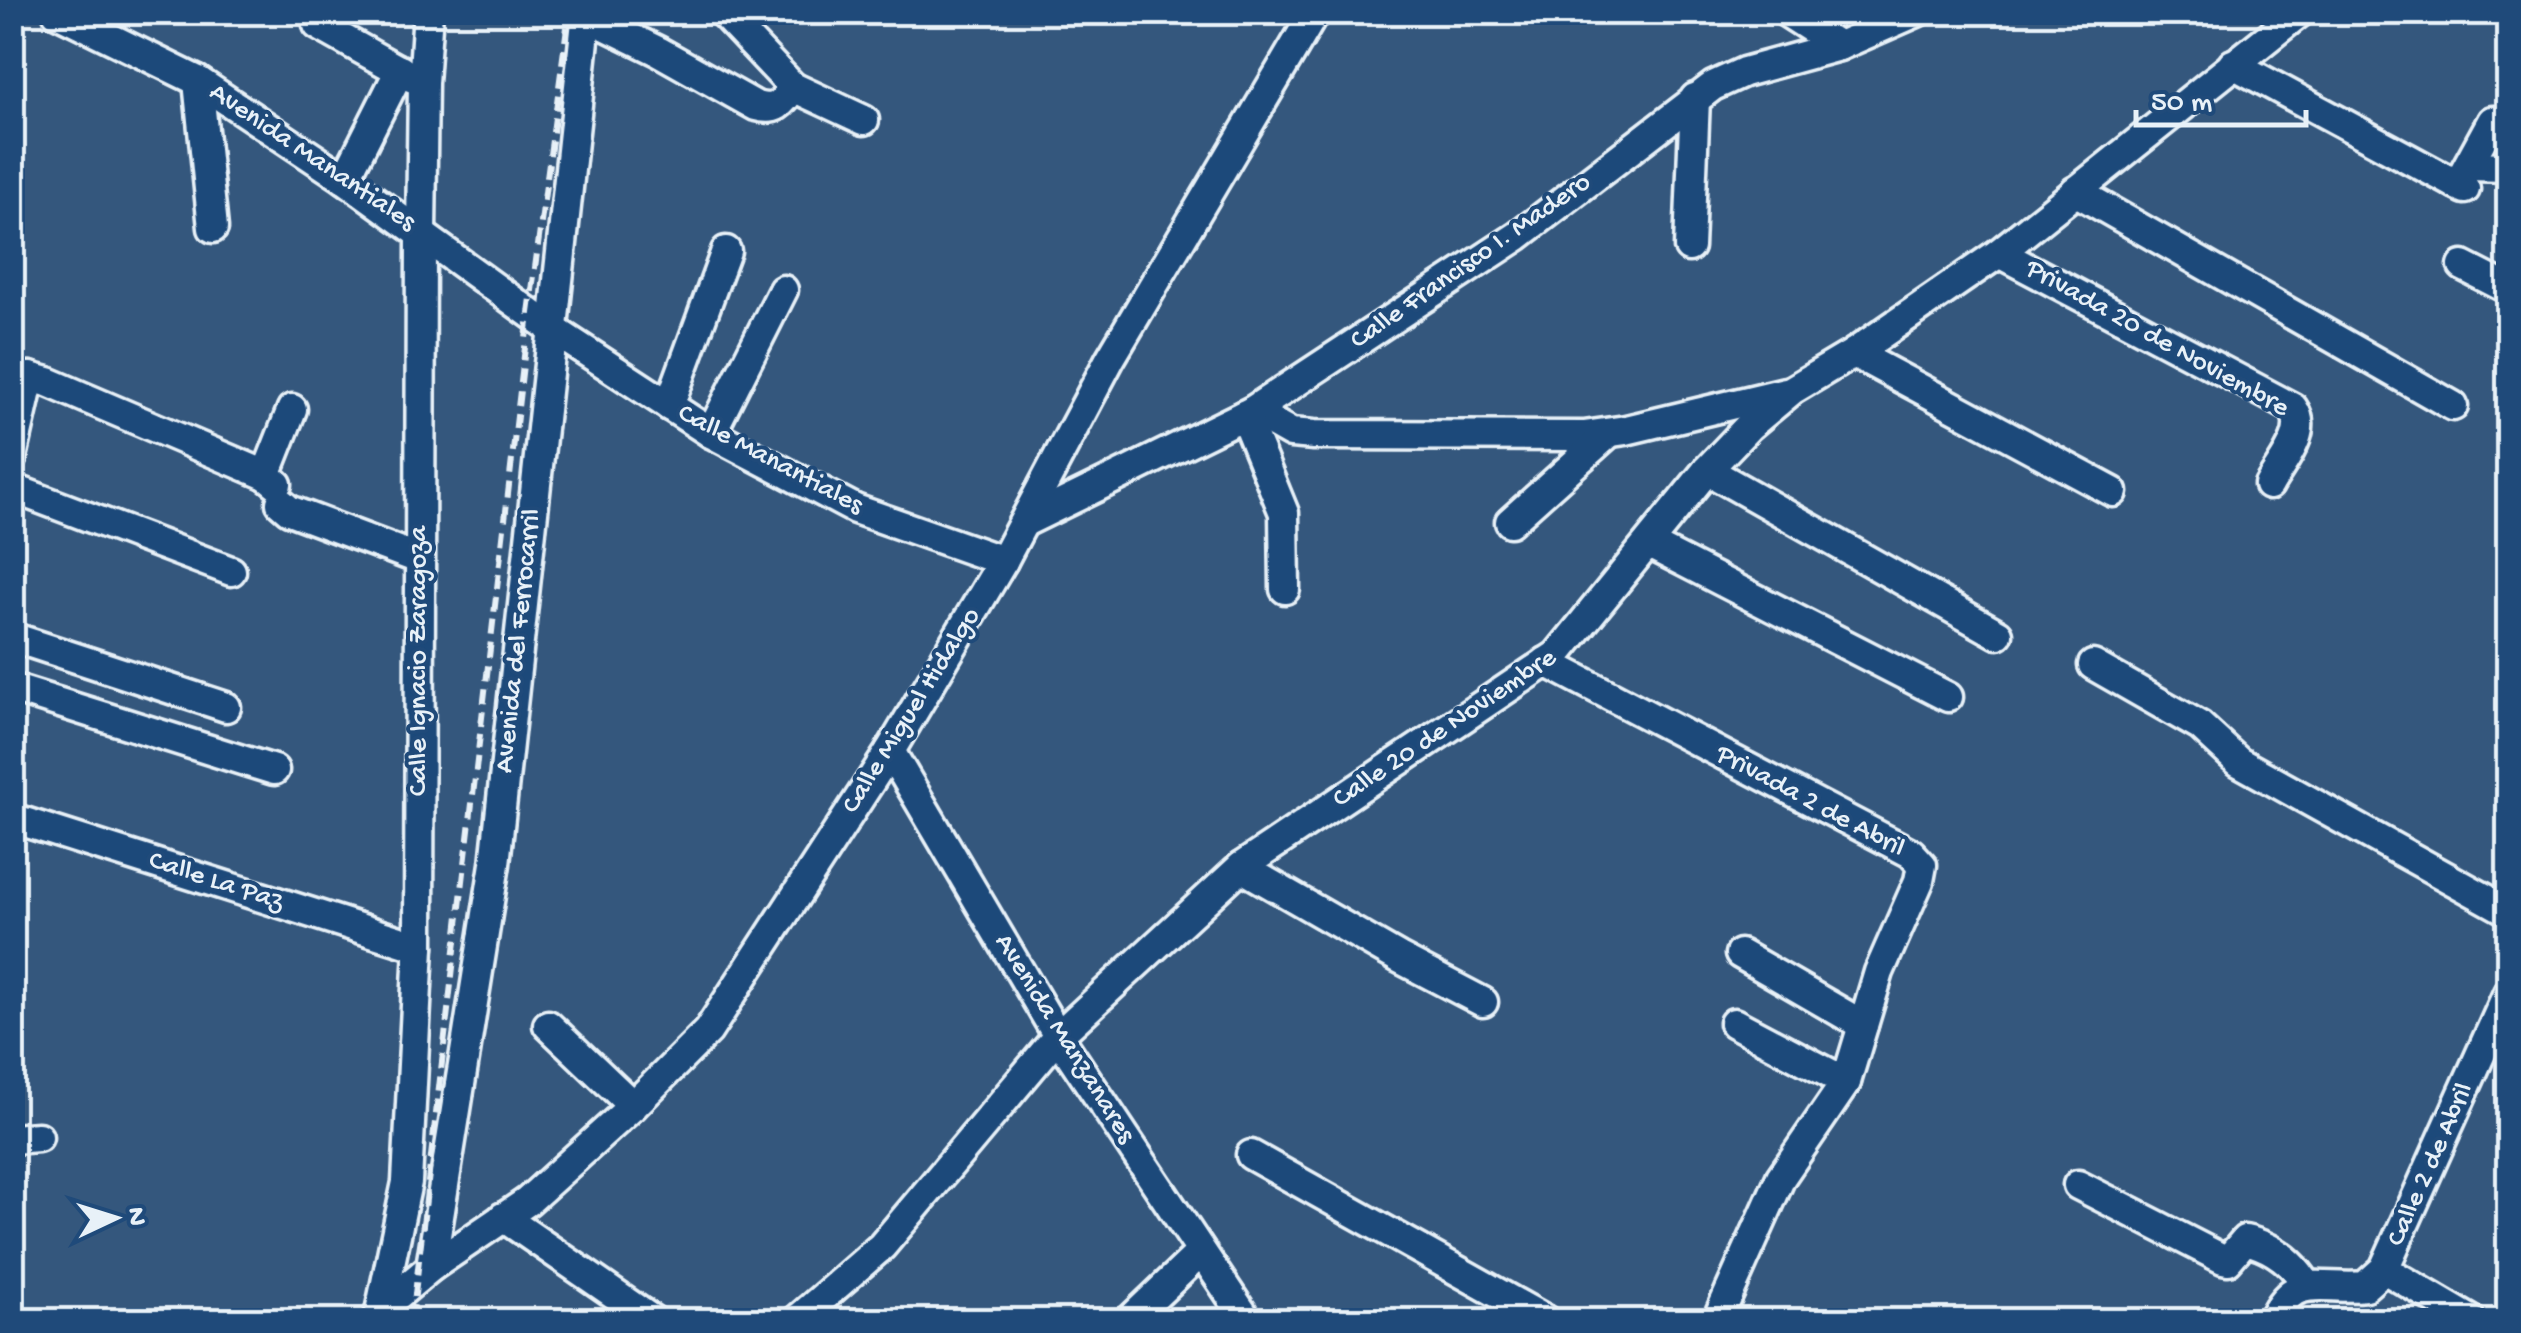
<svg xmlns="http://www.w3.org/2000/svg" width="2521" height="1333" font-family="'Gochi Hand',sans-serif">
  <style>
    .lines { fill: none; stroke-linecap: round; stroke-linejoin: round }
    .minor-casing { stroke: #e8f1f8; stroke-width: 35 }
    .path { stroke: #e8f1f8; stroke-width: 4; stroke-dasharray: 10 8; stroke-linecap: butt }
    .minor { stroke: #1f4a7a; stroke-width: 28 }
    .rail { stroke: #e8f1f8; stroke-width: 6; stroke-dasharray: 15 8; stroke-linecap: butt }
    .labels { text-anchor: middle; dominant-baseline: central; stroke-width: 8; stroke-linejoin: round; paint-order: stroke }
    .street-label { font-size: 28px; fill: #e8f1f8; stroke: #1f4a7a }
  </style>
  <rect width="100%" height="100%" fill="#34577d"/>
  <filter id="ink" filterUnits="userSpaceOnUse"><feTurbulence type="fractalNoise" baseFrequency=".01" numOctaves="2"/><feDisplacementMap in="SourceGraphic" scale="20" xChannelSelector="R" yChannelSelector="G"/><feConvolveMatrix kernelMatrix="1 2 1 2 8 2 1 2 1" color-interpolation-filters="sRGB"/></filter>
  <g filter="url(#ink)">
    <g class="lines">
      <defs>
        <g id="minor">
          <path d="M57,12L198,81L345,179L552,329L711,433L855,509L1003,561"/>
          <path d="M1786,12L1839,46"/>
          <path d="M586,16L658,51L756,106C777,112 782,103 793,87L722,12"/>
          <path d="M318,25L413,78"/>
          <path d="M2233,64L2465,189"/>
          <path d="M198,81L213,228"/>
          <path d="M793,87L864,120"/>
          <path d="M2468,166L2508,167"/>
          <path d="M345,179L400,70"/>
          <path d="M2457,185L2492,121"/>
          <path d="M2075,191L2453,406"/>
          <path d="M1689,247L1695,98"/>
          <path d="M1999,253L2293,408C2310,432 2281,463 2269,485"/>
          <path d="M2463,266L2508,289"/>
          <path d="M1854,353L2113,492"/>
          <path d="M12,378L30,377L48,382L266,475L277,484"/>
          <path d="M669,406L726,251"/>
          <path d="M1252,411L1291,433L1314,435L1584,436L1626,430L1785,392"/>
          <path d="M1244,415L1284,513L1285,589"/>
          <path d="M711,433L783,290"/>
          <path d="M12,457L30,377"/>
          <path d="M1707,470L1998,634"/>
          <path d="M266,475L292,409"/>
          <path d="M12,488L231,571"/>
          <path d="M281,503L289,510L419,559"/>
          <path d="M1025,522L1252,411L1518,236L1713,86L1744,72L1839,46L1917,12"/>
          <path d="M1510,522L1609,433"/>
          <path d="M1649,544L1948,697"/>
          <path d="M12,637L226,707"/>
          <path d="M1546,662L1911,853L1922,865L1919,881L1879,972L1846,1082L1781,1177L1717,1320"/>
          <path d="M2093,665L2200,726L2239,762L2508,911"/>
          <path d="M12,688L274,770"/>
          <path d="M890,751L1058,1036L1247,1320"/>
          <path d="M12,818L419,947"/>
          <path d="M1241,867L1399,958L1483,1002"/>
          <path d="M1740,954L1863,1025"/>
          <path d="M1734,1023L1846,1082"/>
          <path d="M548,1025L633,1106"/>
          <path d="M12,1139L38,1137"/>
          <path d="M1251,1155L1546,1320"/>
          <path d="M2078,1185L2223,1259L2228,1260L2245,1240C2272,1246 2293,1262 2307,1285"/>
          <path d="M503,1217L652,1320"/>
          <path d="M431,1267L495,864L587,12"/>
          <path d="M2384,1269L2471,1320"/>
          <path d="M383,1307L431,1267L528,1201L633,1106L708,1031L890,751L1003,561L1110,359L1315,12"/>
          <path d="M380,1312L407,1182L419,947L421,233L423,83L428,12"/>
          <path d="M797,1320L882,1246L1058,1036L1241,867L1557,655L1707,470L1749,426L1792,390L1854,353L1999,253L2300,12"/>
          <path d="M1130,1320L1201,1252"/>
          <path d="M2272,1320C2294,1270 2323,1291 2365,1286L2384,1269L2508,993"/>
        </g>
      </defs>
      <use href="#minor" class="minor-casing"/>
      <path class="path" d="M425,1320L426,1305"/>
      <use href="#minor" class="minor"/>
      <path class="rail" d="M412,1320L529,313L569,12"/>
    </g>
  </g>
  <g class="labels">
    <g class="street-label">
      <text transform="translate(312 158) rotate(34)">Avenida Manantiales</text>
      <text transform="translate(1471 262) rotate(-35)">Calle Francisco I. Madero</text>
      <text transform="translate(2157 339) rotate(29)">Privada 20 de Noviembre</text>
      <text transform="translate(770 460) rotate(28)">Calle Manantiales</text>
      <text transform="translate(519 641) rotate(-84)">Avenida del Ferrocarril</text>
      <text transform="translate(419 661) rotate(-90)">Calle Ignacio Zaragoza</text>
      <text transform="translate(912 711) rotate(-58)">Calle Miguel Hidalgo</text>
      <text transform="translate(1445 729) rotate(-34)">Calle 20 de Noviembre</text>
      <text transform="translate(1810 802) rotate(28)">Privada 2 de Abril</text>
      <text transform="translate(216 882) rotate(18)">Calle La Paz</text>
      <text transform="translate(1064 1039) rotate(58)">Avenida Manzanares</text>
      <text transform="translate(2431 1165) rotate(-66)">Calle 2 de Abril</text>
    </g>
  </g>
  <rect width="2521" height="1333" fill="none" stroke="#1f4a7a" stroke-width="50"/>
  <rect x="25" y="25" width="2471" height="1283" fill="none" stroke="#e8f1f8" stroke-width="4" filter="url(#ink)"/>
  <g transform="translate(115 1218) rotate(86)" stroke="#1f4a7a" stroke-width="8" paint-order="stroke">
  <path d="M0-8L18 38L0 25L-18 38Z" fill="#e8f1f8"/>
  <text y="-15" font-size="28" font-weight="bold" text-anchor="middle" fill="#e8f1f8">N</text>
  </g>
  <path d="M2136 110v15h170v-15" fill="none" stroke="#e8f1f8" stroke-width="5"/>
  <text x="2151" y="110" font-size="30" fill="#e8f1f8" stroke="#1f4a7a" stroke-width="8" paint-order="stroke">50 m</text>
</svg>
